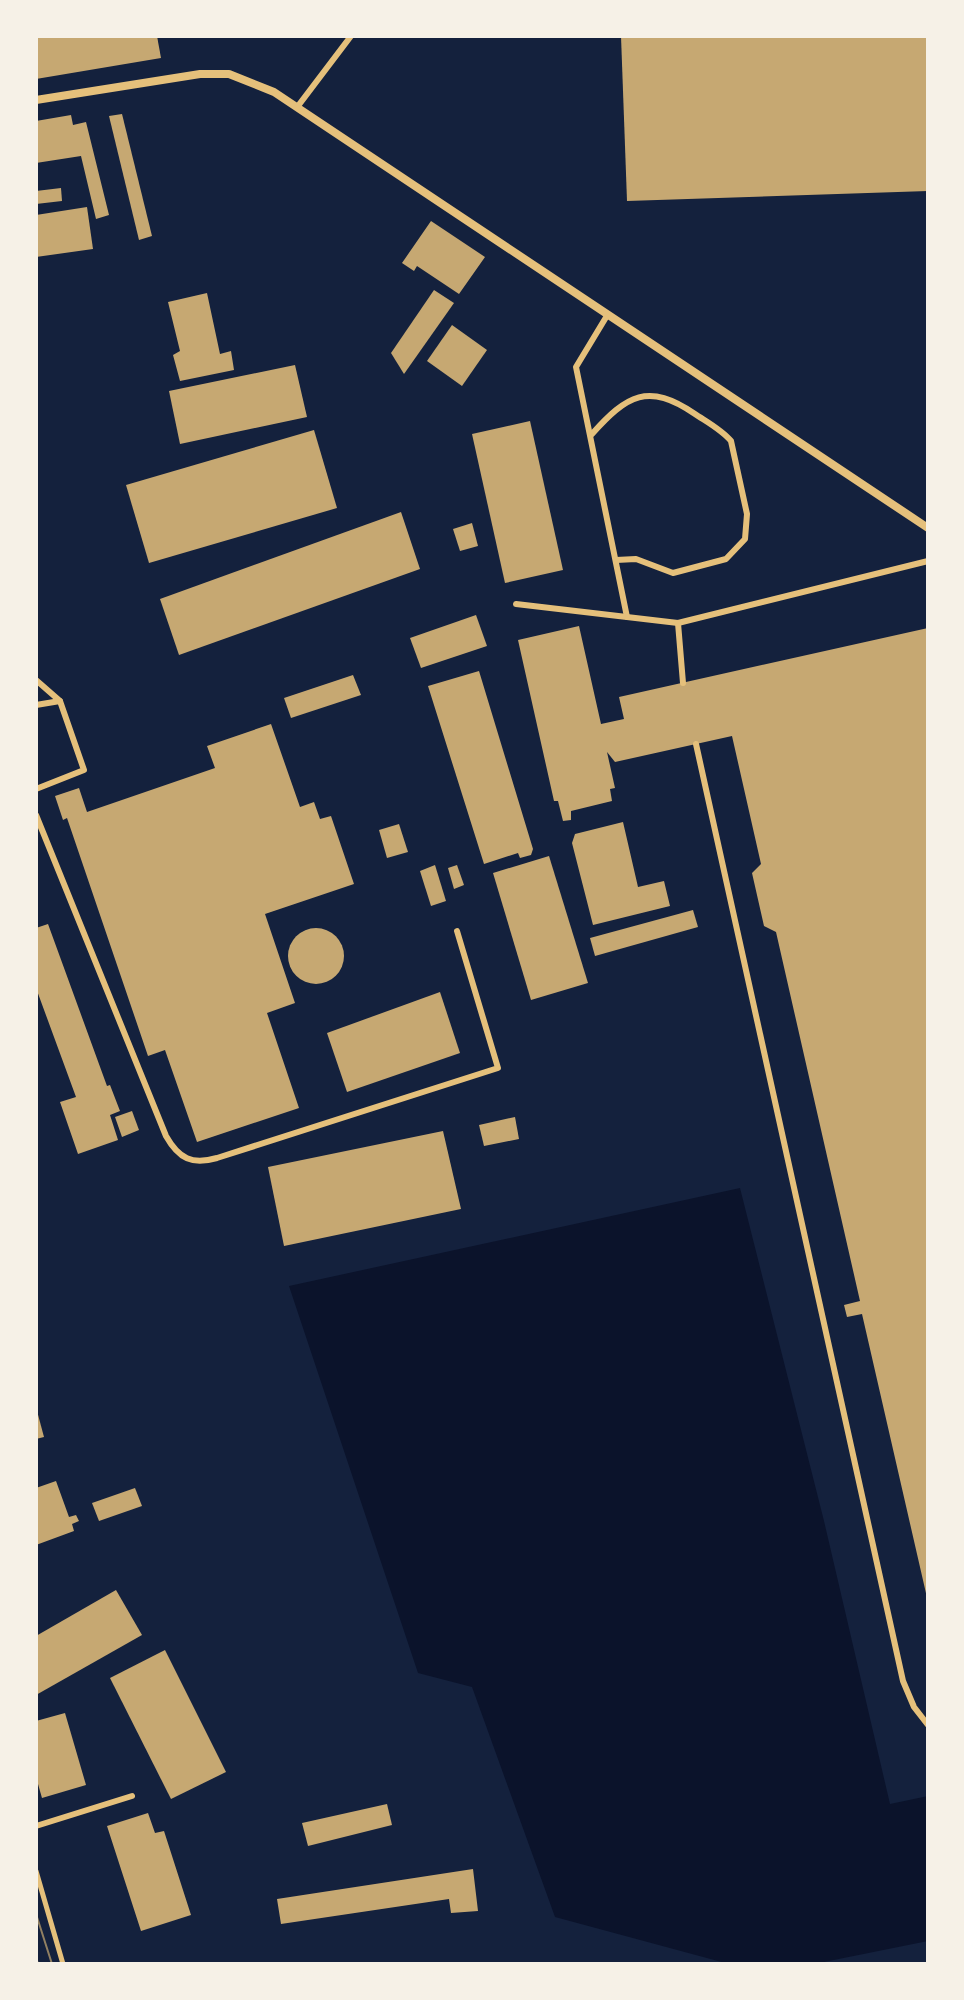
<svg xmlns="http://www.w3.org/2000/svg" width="964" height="2000" font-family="Overpass,sans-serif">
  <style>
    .water { fill: #0b132b }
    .building { fill: #c6a872 }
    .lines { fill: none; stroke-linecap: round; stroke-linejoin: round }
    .path { stroke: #e5c07b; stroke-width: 5 }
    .service { stroke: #e5c07b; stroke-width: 6 }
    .minor { stroke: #e5c07b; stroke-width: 8 }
    .tram { stroke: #918062; stroke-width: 2 }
  </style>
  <rect width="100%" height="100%" fill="#14213d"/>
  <path class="water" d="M740,1188L824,1521L890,1804L928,1796V1941L814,1964H729L555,1917L472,1687L418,1673L289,1286Z"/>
  <g class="building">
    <path d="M36,36H157L161,58L36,79Z"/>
    <path d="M621,36H928V191L627,201Z"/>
    <path d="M122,114L152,236L139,240L109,116Z"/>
    <path d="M71,115L73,125L86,122L109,215L96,219L81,156L36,163V121Z"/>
    <path d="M61,188L62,201L36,204V191Z"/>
    <path d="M87,207L93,249L36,257V215Z"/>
    <path d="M431,221L485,257L459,294L417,266L414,271L402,263Z"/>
    <path d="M434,290L454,303L404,374L391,353Z"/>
    <path d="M207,293L220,354L231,351L234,370L180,381L173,355L180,351L168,302Z"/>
    <path d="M452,325L487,350L462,386L427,361Z"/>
    <path d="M295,365L307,417L180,444L169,391Z"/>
    <path d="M530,421L563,570L505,583L472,434Z"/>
    <path d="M314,430L337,508L149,563L126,485Z"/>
    <path d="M401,512L420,569L179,655L160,599Z"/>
    <path d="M472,523L478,546L460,551L453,529Z"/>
    <path d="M476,615L487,646L421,668L410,638Z"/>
    <path d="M579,626L601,724L624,719L619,697L928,628V1602L862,1314L847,1317L844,1305L860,1301L776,932L764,926L752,873L761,864L732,736L615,762L607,752L615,788L610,789L612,801L571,811V820L563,821L558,801H554L518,640Z"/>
    <path d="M479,671L533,849L531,855L520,858L518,853L484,864L428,686Z"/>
    <path d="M353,675L361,695L291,718L284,698Z"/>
    <path d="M271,724L300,807L314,802L320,819L331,816L354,884L265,914L295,1003L267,1013L299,1108L197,1142L165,1050L148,1056L67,818L63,820L55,796L79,788L87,812L215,768L207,746Z"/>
    <path d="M623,822L638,887L664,881L670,906L593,925L572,843L575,834Z"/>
    <path d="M399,824L408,852L387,858L379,830Z"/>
    <path d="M549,856L588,983L531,1000L493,873Z"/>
    <path d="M435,865L446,901L431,906L420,871Z"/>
    <path d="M457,865L464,885L454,889L448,868Z"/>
    <path d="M693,910L698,927L595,956L590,938Z"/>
    <path d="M48,924L107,1086L110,1085L120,1111L110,1115L118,1140L78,1154L60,1102L76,1097L36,988V928Z"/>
    <circle cx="316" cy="956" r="28"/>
    <path d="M440,992L460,1053L347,1092L327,1033Z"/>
    <path d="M132,1111L139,1130L122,1137L115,1117Z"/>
    <path d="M515,1117L519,1139L484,1146L479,1125Z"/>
    <path d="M443,1131L461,1209L284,1246L268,1167Z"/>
    <path d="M37,1411L44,1437L36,1439V1412Z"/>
    <path d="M56,1481L69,1517L76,1515L79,1521L72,1524L74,1531L36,1545V1488Z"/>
    <path d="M135,1488L142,1506L99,1521L92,1503Z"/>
    <path d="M116,1590L142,1635L36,1695V1636Z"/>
    <path d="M165,1650L226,1772L171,1799L110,1678Z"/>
    <path d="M65,1713L86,1785L42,1798L36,1777V1721Z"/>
    <path d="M387,1804L392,1825L308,1846L302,1823Z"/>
    <path d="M148,1813L155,1833L164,1831L191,1915L141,1931L107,1826Z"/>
    <path d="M473,1869L478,1911L451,1913L449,1899L281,1924L277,1899Z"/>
  </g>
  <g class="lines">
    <path class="path" d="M36,1871L63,1964"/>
    <g class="service">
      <path d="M298,106L351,36"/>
      <path d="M608,314L576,367L627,617"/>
      <path d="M592,434C627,395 648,382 695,414C707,422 722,430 731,441L747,514L745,539L726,559L673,573L636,559L616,560"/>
      <path d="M516,604L678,623L928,561"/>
      <path d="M678,623L683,683"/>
      <path d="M36,680L60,701L84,770L36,789"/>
      <path d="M36,705L60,701"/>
      <path d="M696,744L903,1681L914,1707L928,1725"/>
      <path d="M36,815L166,1136C179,1159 192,1165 217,1158L498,1068L457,931"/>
      <path d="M36,1826L132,1796"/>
    </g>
    <path class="minor" d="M36,100L200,74H229L274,92L928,528"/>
    <g class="tram">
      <path d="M36,1914L52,1964"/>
      <path d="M36,1957L38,1964"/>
    </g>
  </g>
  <rect width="964" height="2000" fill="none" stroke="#f6f1e7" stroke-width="76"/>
</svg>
